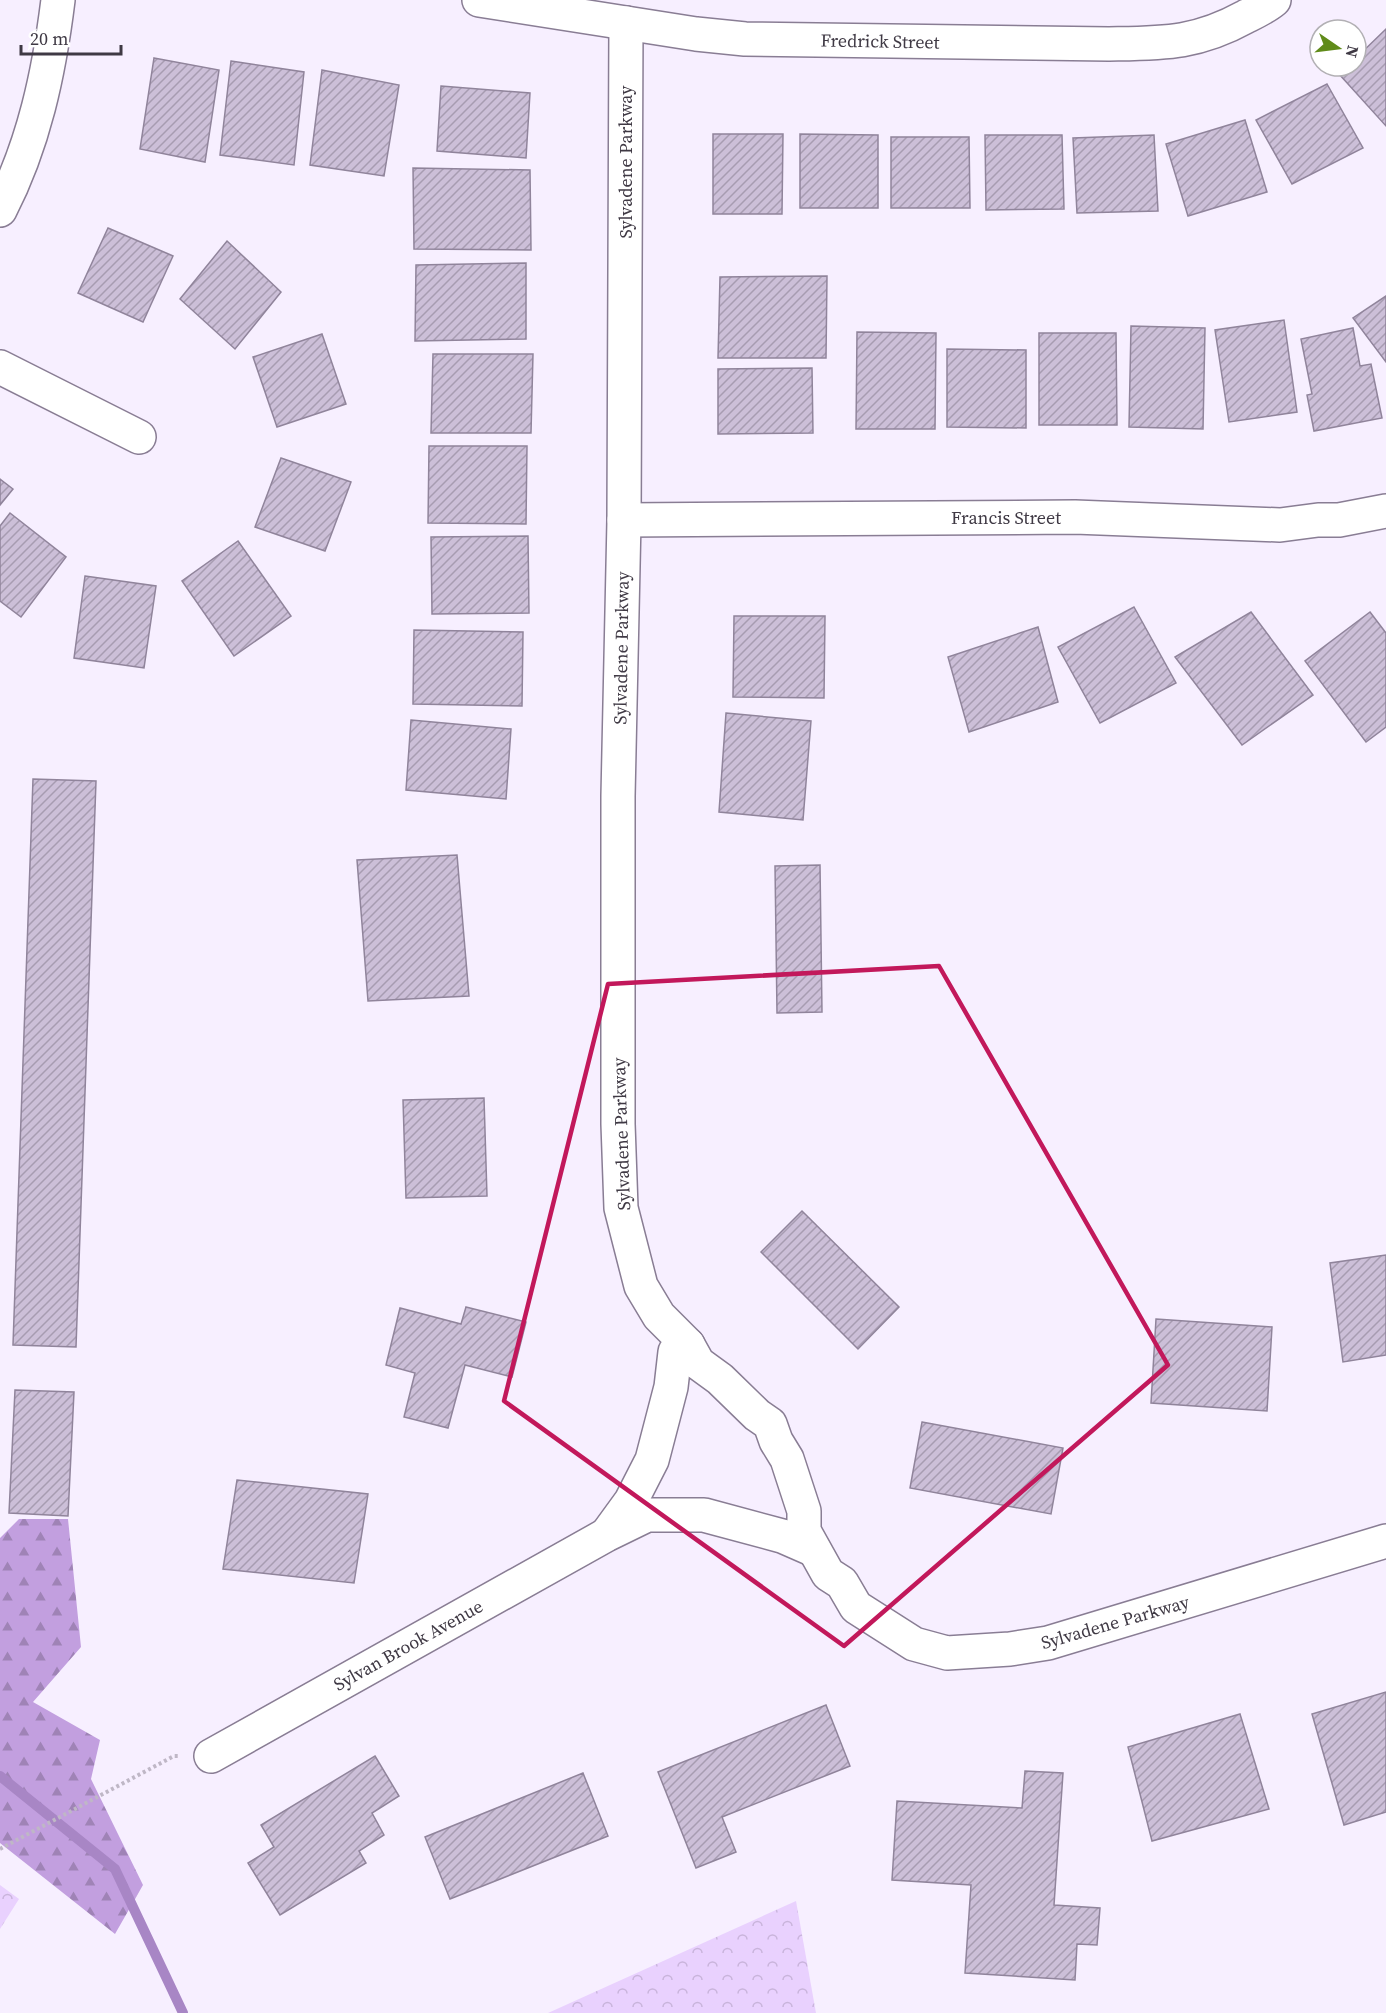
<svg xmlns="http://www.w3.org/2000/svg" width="1386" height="2013" font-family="'Source Serif 4',serif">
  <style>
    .forest { fill: url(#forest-firs) }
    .park { fill: url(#park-crowns) }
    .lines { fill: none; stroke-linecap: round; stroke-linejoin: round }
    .stream { stroke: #a886c5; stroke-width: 10 }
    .building { fill: url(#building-hatch); stroke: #90849b; stroke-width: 1.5 }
    .street-casing { stroke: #897d94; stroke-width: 36 }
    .path { stroke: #bfb7c6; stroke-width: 4; stroke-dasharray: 3 3; stroke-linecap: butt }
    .street { stroke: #fff; stroke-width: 33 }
    .marked { fill: none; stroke: #c2185b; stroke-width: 4.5; stroke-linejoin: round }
    .labels { text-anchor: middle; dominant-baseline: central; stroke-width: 4.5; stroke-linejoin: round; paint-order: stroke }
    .street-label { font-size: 18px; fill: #3f3944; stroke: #fff }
  </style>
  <defs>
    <pattern id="forest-firs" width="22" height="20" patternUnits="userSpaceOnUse" patternTransform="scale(1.5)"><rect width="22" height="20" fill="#c29fdf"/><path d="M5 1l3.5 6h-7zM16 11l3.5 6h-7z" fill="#9f83b6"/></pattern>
    <pattern id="park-crowns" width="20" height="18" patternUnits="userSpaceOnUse" patternTransform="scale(1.5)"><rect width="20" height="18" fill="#e9d1fe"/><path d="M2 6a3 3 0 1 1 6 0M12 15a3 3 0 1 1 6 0" fill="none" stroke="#c9b4db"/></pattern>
    <pattern id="building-hatch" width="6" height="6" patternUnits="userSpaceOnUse" patternTransform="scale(1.5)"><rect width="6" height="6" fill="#ccbfd8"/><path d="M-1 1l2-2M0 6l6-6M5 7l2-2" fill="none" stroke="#a79cb1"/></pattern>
  </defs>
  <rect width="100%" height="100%" fill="#f7efff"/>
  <path class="forest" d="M19,1519H68L81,1647L33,1702L100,1740L91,1779L143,1885L115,1934L0,1843V1538Z"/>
  <g class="park">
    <path d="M0,1885L19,1899L0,1929Z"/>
    <path d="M796,1901L816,2013H548Z"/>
  </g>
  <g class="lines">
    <path class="stream" d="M0,1776L115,1869L183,2013"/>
  </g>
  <g class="building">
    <path d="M1386,29V126L1339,74L1348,66H1356V58Z"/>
    <path d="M154,58L219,70L205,162L140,149Z"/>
    <path d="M231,61L304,72L294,165L220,155Z"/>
    <path d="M322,70L399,85L384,176L310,165Z"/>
    <path d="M1327,84L1363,148L1292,184L1256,120Z"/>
    <path d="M441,86L530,93L526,158L437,151Z"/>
    <path d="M1245,120L1267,192L1188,216L1166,144Z"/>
    <path d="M713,134H783L782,214H713Z"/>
    <path d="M800,134L878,135V208H800Z"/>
    <path d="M985,135H1062L1064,209L986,210Z"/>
    <path d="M1154,135L1158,211L1077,213L1073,138Z"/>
    <path d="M891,137H969L970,208H891Z"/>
    <path d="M413,168L530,170L531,250L414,249Z"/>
    <path d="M108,228L173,256L143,322L78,293Z"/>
    <path d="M227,241L281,292L235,349L180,299Z"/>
    <path d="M526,263V339L415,341L416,265Z"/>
    <path d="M827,276L826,358H718L720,277Z"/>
    <path d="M1386,296V362L1353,318Z"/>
    <path d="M1284,320L1297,412L1229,422L1215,330Z"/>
    <path d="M1131,326L1205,328L1203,429L1129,427Z"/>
    <path d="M1353,328L1360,366L1371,364L1382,418L1314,431L1307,395L1312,394L1301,339Z"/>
    <path d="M857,332L936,333L935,429H856Z"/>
    <path d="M1039,333H1116L1117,425H1039Z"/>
    <path d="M322,334L346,404L277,427L253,357Z"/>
    <path d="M947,349L1026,350V428L947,427Z"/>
    <path d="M433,354H533L531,433H431Z"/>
    <path d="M812,368L813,433L718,434V369Z"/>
    <path d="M429,446H527L526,524L428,523Z"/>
    <path d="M281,458L351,482L325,551L255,527Z"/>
    <path d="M0,479L13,489L0,505Z"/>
    <path d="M10,513L66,557L21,617L0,601V526Z"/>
    <path d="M528,536L529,613L432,614L431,537Z"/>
    <path d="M238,541L291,616L234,656L182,581Z"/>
    <path d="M85,576L156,586L144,668L74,658Z"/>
    <path d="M1134,607L1176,683L1100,723L1058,647Z"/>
    <path d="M1251,612L1313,695L1242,745L1175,657Z"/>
    <path d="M1370,612L1386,633V727L1366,742L1305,661Z"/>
    <path d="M734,616H825L824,698L733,697Z"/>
    <path d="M1038,627L1058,702L969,732L948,657Z"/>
    <path d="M414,630L523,632L522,706L413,704Z"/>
    <path d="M726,713L811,721L803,820L719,812Z"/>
    <path d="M411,720L511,729L506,799L406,790Z"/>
    <path d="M33,779L96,781L76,1347L13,1345Z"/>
    <path d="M457,855L469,996L368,1001L357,860Z"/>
    <path d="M820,865L822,1012L777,1013L775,866Z"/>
    <path d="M484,1098L487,1196L406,1198L403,1100Z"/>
    <path d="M802,1211L899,1307L858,1349L761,1252Z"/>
    <path d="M1386,1255V1355L1343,1362L1330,1263Z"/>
    <path d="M466,1307L526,1322L512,1377L465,1365L448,1428L404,1417L415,1373L386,1365L400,1308L461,1324Z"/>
    <path d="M1156,1319L1272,1327L1267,1411L1151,1403Z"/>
    <path d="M15,1390L74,1392L68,1516L9,1513Z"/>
    <path d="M922,1422L1063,1448L1051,1514L910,1488Z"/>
    <path d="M237,1480L368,1494L354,1583L223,1569Z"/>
    <path d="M1386,1692V1812L1344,1825L1312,1714Z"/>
    <path d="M826,1705L850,1766L722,1817L736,1852L696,1868L658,1772Z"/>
    <path d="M1240,1714L1269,1809L1152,1841L1128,1747Z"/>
    <path d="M375,1756L399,1796L372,1813L384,1835L359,1851L366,1863L280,1915L248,1863L274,1847L261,1825Z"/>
    <path d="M1025,1771L1063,1773L1054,1905L1100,1908L1097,1945L1077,1944L1075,1980L965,1973L971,1885L892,1880L897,1801L1022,1808Z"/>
    <path d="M583,1773L608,1836L450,1899L425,1837Z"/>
  </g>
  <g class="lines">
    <defs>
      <g id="street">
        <path d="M479,0L696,34L745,39L1109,44C1163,43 1196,44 1245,17C1255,12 1266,7 1274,0"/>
        <path d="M626,23L624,520L618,796V1124L621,1208L641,1286L659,1316L688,1345L698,1363L720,1379L757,1415L770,1424L776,1441L787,1459L804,1511V1531L828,1574L842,1583L856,1607L914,1644L947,1653L1010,1649L1048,1643L1386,1541"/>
        <path d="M0,210C34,144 49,73 58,0"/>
        <path d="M0,367L139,437"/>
        <path d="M624,520L1075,517L1280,525L1318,520H1339L1386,511"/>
        <path d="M607,1534L631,1501L652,1460L671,1387L675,1352L688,1345"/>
        <path d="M211,1756L606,1535L647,1515H704L782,1536L814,1550"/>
      </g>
    </defs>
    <use href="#street" class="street-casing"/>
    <path class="path" d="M0,1849L174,1756H180"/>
    <use href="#street" class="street"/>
  </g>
  <path class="marked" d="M939,966L1168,1365L844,1646L504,1401L608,984Z"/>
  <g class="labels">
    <g class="street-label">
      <text transform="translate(880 41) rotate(1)">Fredrick Street</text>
      <text transform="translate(625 162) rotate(-90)">Sylvadene Parkway</text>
      <text x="1006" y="517">Francis Street</text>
      <text transform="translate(621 648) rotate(-89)">Sylvadene Parkway</text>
      <text transform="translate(621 1134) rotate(-92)">Sylvadene Parkway</text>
      <text transform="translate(1115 1622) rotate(-16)">Sylvadene Parkway</text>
      <text transform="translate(408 1645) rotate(-29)">Sylvan Brook Avenue</text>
    </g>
  </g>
  <g transform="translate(1338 48) rotate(104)"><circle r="28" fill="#ffffff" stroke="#b2b0b4" stroke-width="1.5"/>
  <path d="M0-4.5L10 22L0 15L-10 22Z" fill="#608b1a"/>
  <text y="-9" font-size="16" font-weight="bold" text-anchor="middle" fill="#3f3944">N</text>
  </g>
  <path d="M21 45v9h100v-9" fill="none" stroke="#3f3944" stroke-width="3"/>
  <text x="30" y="45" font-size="18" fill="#3f3944" stroke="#ffffff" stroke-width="4.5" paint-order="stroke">20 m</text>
</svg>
